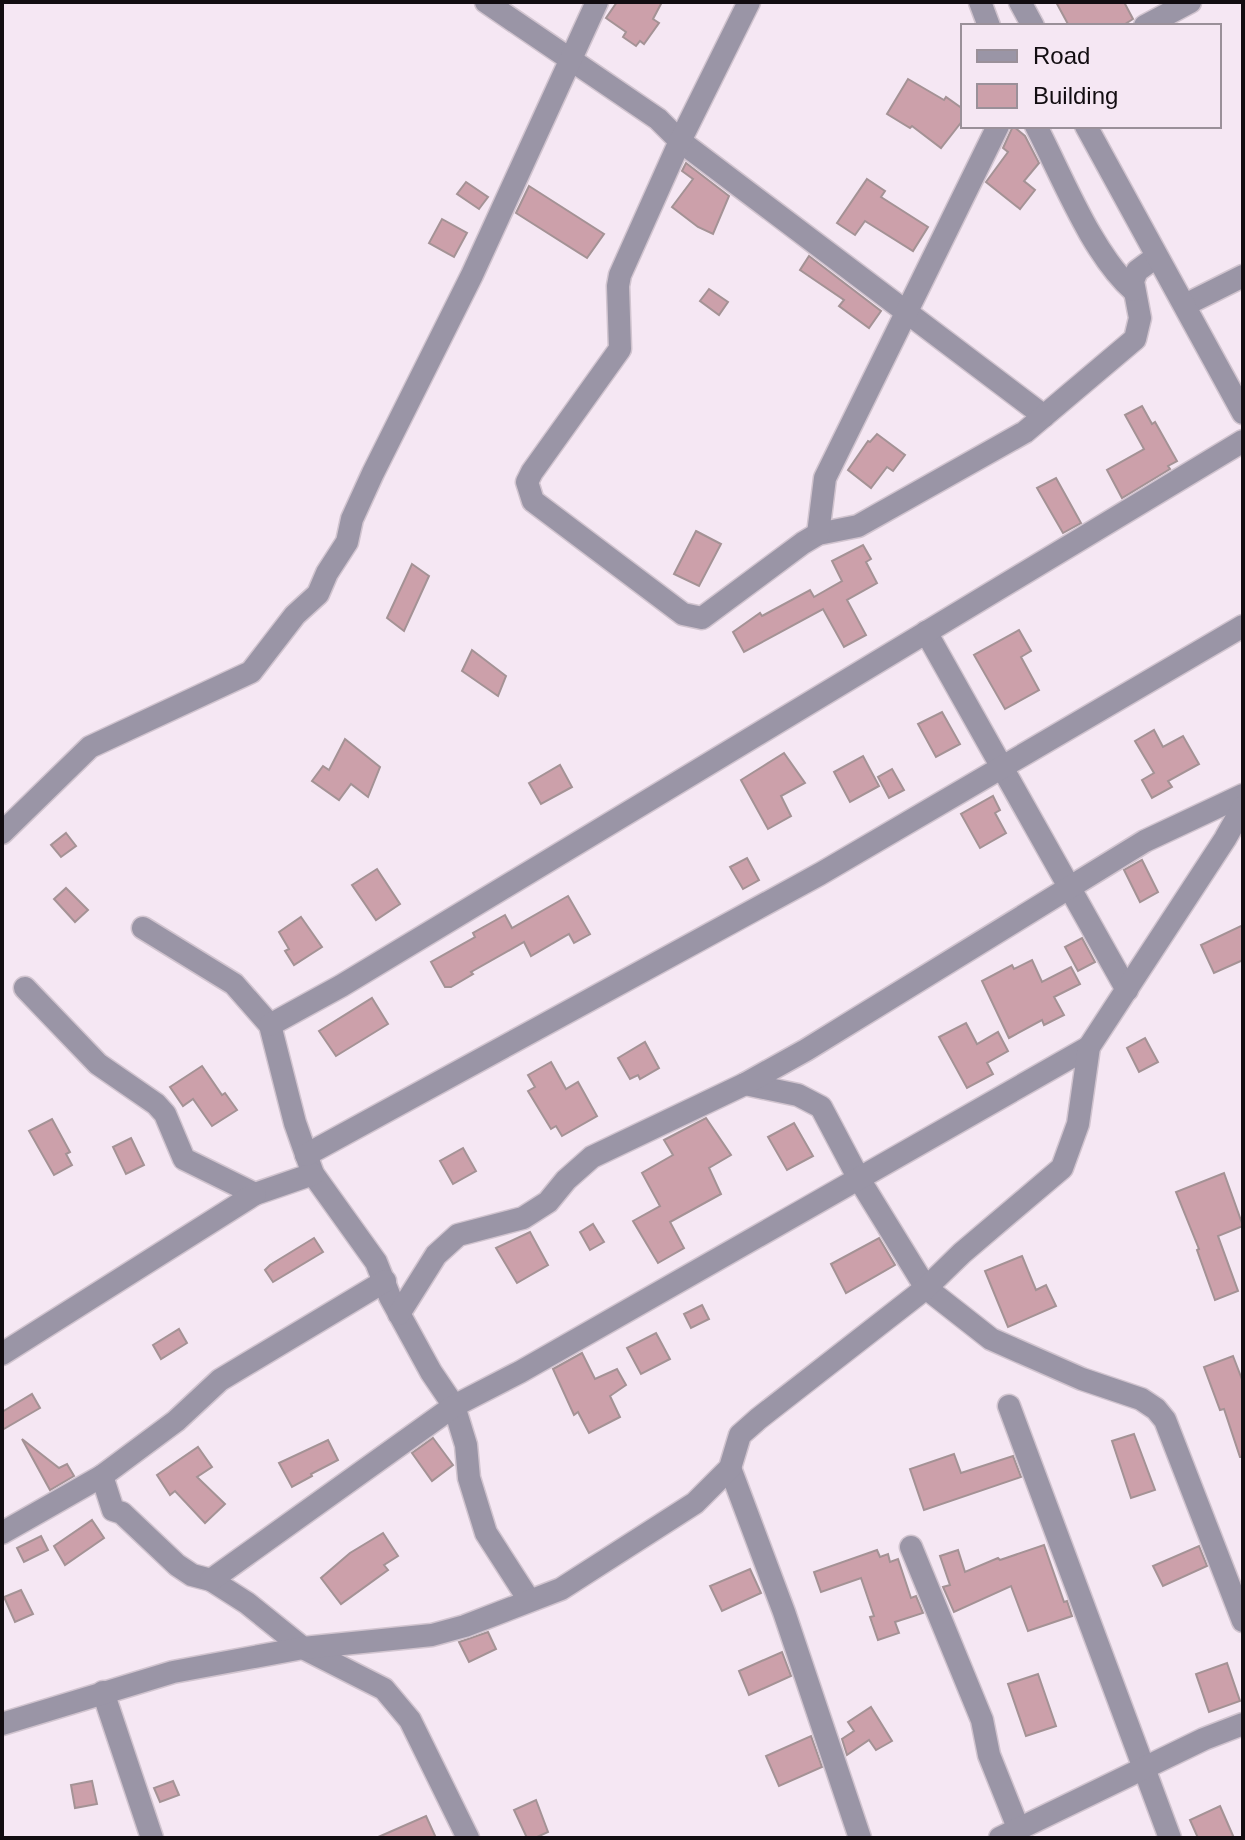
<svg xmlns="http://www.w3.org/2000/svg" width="1245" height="1840" font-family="Arial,sans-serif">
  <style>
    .building { fill: #cca0aa; stroke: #a49295; stroke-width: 2 }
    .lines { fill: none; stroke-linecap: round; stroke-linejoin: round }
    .minor-casing { stroke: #d1c4cf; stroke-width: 25 }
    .tertiary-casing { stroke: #d1c4cf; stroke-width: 25 }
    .minor { stroke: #9a95a6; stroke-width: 22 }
    .tertiary { stroke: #9a95a6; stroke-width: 22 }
  </style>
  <rect width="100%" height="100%" fill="#f5e7f3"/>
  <g class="building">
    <path d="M617,2H662L653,19L659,23L644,44L640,41L636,46L623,37L626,32L606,18Z"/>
    <path d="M1056,2H1124L1133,19L1122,26H1069Z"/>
    <path d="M908,79L944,100L946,97L963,109V120L941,148L912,126L910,128L887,114Z"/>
    <path d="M1013,126L1025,136L1039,163L1024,181L1035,190L1020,209L986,182L1008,152L1003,148Z"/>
    <path d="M686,163L729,196L713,234L698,227L672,207L693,179L682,171Z"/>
    <path d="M867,179L885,191L881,197L928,227L913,251L865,221L855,235L837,223Z"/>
    <path d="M466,182L488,197L479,209L457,194Z"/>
    <path d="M529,186L604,234L587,258L516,213Z"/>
    <path d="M442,219L467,233L454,257L429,243Z"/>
    <path d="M809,256L881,311L869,328L839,306L844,300L800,270Z"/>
    <path d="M709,289L728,302L719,315L700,301Z"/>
    <path d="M1142,406L1152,424L1155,422L1177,461L1168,466L1170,469L1122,498L1107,470L1144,449L1125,415Z"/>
    <path d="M877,434L905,455L893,471L887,467L871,488L848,470L868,441L870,442Z"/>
    <path d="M1056,478L1081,523L1063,533L1037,488Z"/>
    <path d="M696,531L721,544L699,586L674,574Z"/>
    <path d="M863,545L871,559L866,562L877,583L847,600L866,635L844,647L823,609L744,652L733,632L760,613L762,616L810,590L814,597L842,581L832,561Z"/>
    <path d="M412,564L429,576L404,631L387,618Z"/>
    <path d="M1019,630L1031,651L1021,657L1039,690L1005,709L974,655Z"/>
    <path d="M472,650L506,676L498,696L462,671Z"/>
    <path d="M942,712L960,744L936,757L918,724Z"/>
    <path d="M1154,730L1163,747L1183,736L1199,764L1168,781L1172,787L1152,798L1142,780L1154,773L1135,741Z"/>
    <path d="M345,739L380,767L368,797L351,784L339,800L312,781L323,766L329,770Z"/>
    <path d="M784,753L805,783L781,796L791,816L768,829L741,780Z"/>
    <path d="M863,756L879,786L850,802L834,772Z"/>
    <path d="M560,765L572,787L541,804L529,783Z"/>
    <path d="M892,769L904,790L889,798L878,777Z"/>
    <path d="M993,796L1000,810L995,813L1006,833L980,848L961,814Z"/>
    <path d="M66,833L76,846L61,857L51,845Z"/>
    <path d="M747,858L759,880L743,889L730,867Z"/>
    <path d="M1142,860L1158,892L1140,902L1124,870Z"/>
    <path d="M377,869L400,904L376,920L352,885Z"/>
    <path d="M66,888L88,910L75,922L54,899Z"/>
    <path d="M568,896L590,934L574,943L569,934L531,956L524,942L471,972L473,974L451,987H445L431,962L475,937L473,933L505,915L512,928Z"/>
    <path d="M301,917L322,947L294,965L285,951L289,949L279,932Z"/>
    <path d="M1243,925V960L1214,973L1201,945Z"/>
    <path d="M1082,938L1095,962L1078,971L1065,947Z"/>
    <path d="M1032,960L1042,982L1071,967L1080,984L1054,997L1064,1015L1044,1025L1042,1020L1009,1038L982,981L1012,965L1014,969Z"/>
    <path d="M372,998L388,1024L336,1056L319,1031Z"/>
    <path d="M966,1023L977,1044L998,1032L1008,1051L987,1063L993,1074L967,1088L939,1037Z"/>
    <path d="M1145,1038L1158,1062L1139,1072L1127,1048Z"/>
    <path d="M645,1042L659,1068L640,1079L638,1075L630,1079L618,1058Z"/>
    <path d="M551,1062L566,1089L578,1082L597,1116L562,1136L556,1126L551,1129L528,1091L535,1087L528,1075Z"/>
    <path d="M202,1066L222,1095L225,1093L237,1110L212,1126L193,1099L183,1106L170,1087Z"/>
    <path d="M706,1118L731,1155L709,1168L721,1194L670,1222L684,1248L658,1263L633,1221L660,1206L642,1173L673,1155L664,1140Z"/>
    <path d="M52,1119L70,1152L66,1154L72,1165L54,1175L29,1131Z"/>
    <path d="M794,1123L813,1156L787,1170L768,1137Z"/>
    <path d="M131,1138L144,1165L126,1174L113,1147Z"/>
    <path d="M463,1148L476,1171L453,1184L440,1161Z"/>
    <path d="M1224,1173L1243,1226L1218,1236L1238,1291L1215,1300L1197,1250L1199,1249L1176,1192Z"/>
    <path d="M593,1224L604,1242L590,1250L580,1232Z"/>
    <path d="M530,1232L548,1265L517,1283L496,1248Z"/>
    <path d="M314,1238L323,1252L273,1282L265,1270L270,1265Z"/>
    <path d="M879,1238L895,1265L846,1293L831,1264Z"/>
    <path d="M1022,1256L1036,1290L1046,1285L1056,1306L1008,1327L985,1271Z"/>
    <path d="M702,1305L709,1319L691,1328L684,1314Z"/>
    <path d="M179,1329L187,1343L161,1359L153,1345Z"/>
    <path d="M656,1333L670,1359L641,1374L627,1348Z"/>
    <path d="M582,1353L595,1379L617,1369L626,1385L610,1396L620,1417L589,1433L578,1412L574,1415L553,1369Z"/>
    <path d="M1233,1356L1243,1382V1457H1240L1224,1409L1220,1410L1204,1367Z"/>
    <path d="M32,1394L40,1408L2,1430V1412Z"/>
    <path d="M1134,1434L1155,1490L1131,1498L1112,1441Z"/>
    <path d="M433,1438L453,1465L432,1481L412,1453Z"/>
    <path d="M22,1439L59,1468L67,1464L74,1476L50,1490Z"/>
    <path d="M328,1440L338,1460L311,1474L312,1476L292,1487L279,1463Z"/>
    <path d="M198,1447L212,1467L197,1477L225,1504L205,1523L175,1491L170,1495L157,1475Z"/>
    <path d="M954,1454L961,1473L1013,1456L1021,1477L924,1510L910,1469Z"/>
    <path d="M92,1520L104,1538L65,1565L54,1546Z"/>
    <path d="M383,1533L398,1556L384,1565L388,1570L341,1604L321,1578L350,1553Z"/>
    <path d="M41,1536L48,1550L24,1562L17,1548Z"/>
    <path d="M1044,1545L1064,1602L1067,1601L1072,1616L1028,1631L1011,1586L954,1612L943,1587L950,1585L940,1556L958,1550L965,1572L998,1558L1000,1560Z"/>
    <path d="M1199,1546L1207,1566L1163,1586L1153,1566Z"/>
    <path d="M877,1550L880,1557L888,1554L890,1562L898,1559L911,1598L916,1596L923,1613L895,1622L899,1633L878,1640L870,1617L874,1616L861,1578L821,1592L814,1572Z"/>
    <path d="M750,1569L761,1593L722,1611L710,1586Z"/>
    <path d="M21,1590L33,1614L15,1622L4,1597Z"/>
    <path d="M488,1632L496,1649L469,1662L459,1642Z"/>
    <path d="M782,1652L791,1676L749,1695L739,1671Z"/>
    <path d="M1227,1663L1240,1701L1209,1712L1196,1674Z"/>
    <path d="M1038,1674L1056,1726L1026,1736L1008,1684Z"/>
    <path d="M871,1707L892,1741L876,1750L869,1740L847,1755L842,1739L854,1731L848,1722Z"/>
    <path d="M811,1736L822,1767L779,1786L766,1756Z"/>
    <path d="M92,1781L97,1804L75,1808L71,1785Z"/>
    <path d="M173,1781L179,1795L160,1802L154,1788Z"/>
    <path d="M536,1800L548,1832L535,1838H527L514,1810Z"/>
    <path d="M1220,1806L1234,1838H1198L1190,1820Z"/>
    <path d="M426,1816L436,1838H376Z"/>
  </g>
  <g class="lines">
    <defs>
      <g id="minor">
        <path d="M486,2L658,119L680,141L1044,416"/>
        <path d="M749,2L680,141L620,275L618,286L620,349L532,472L527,482L533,501L683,614L702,618L803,543L818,534L858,526L1025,432L1135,339L1140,318L1133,281L1137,271L1156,257"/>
        <path d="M980,2L989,26"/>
        <path d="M1145,26L1190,2"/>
        <path d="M1036,126C1062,176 1092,254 1133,290"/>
        <path d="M1185,305L1243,276"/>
        <path d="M818,534L825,478L998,126"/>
        <path d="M926,632L1127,990"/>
        <path d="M2,833L90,747L251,672L295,615L318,594L327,573L347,542L352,519L373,473L472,275L597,2"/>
        <path d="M143,928L234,984L270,1025L295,1123L313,1174L376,1262L390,1297L431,1372L454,1406L466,1445L469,1478L486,1533L529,1600"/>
        <path d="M25,988L98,1064L156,1104L165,1114L184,1159L255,1194L313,1174"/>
        <path d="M270,1025L341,986L1243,441"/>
        <path d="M745,1084L798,1095L821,1107L859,1179L926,1288L991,1339L1082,1379L1141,1399L1156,1409L1165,1420L1243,1621"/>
        <path d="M306,1155L820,874L1243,626"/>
        <path d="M399,1314L436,1255L458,1235L523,1218L548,1202L566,1180L592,1157L745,1084L806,1050L1145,841L1243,795"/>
        <path d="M2,1354L255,1194"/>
        <path d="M1009,1406L1170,1838"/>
        <path d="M730,1468L784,1612L860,1838"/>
        <path d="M102,1476L176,1421L220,1380L385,1281"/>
        <path d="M2,1533L102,1476L113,1510L122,1513L177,1565L192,1575L211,1580L247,1603L303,1648L384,1689L410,1720L468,1838"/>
        <path d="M911,1547L982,1720L989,1755L1019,1830"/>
        <path d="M211,1580L454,1406L520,1372L1089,1047"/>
        <path d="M103,1692L152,1838"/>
        <path d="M2,1724L173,1672L303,1648L432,1635L465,1626L561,1589L695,1503L730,1468L740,1435L758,1419L926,1288L962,1253L1062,1168L1078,1124L1089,1047L1225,839L1243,807"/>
        <path d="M1000,1838L1204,1739L1243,1724"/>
      </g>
      <g id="tertiary">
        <path d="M1020,2L1033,26"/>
        <path d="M1086,126L1243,413"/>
      </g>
    </defs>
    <use href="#minor" class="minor-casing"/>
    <use href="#tertiary" class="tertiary-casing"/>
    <use href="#minor" class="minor"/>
    <use href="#tertiary" class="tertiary"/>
  </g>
  <rect width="1245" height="1840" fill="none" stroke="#120d11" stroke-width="8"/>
  <rect x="961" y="24" width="260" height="104" fill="#f5e7f3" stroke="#9a9099" stroke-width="2"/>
  <rect x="977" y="50" width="40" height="12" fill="#9a95a6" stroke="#9a9099" stroke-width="2"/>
  <text x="1033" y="64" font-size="24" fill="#120d11">Road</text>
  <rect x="977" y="84" width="40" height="24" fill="#cca0aa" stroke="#9a9099" stroke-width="2"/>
  <text x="1033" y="104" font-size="24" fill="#120d11">Building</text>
</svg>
